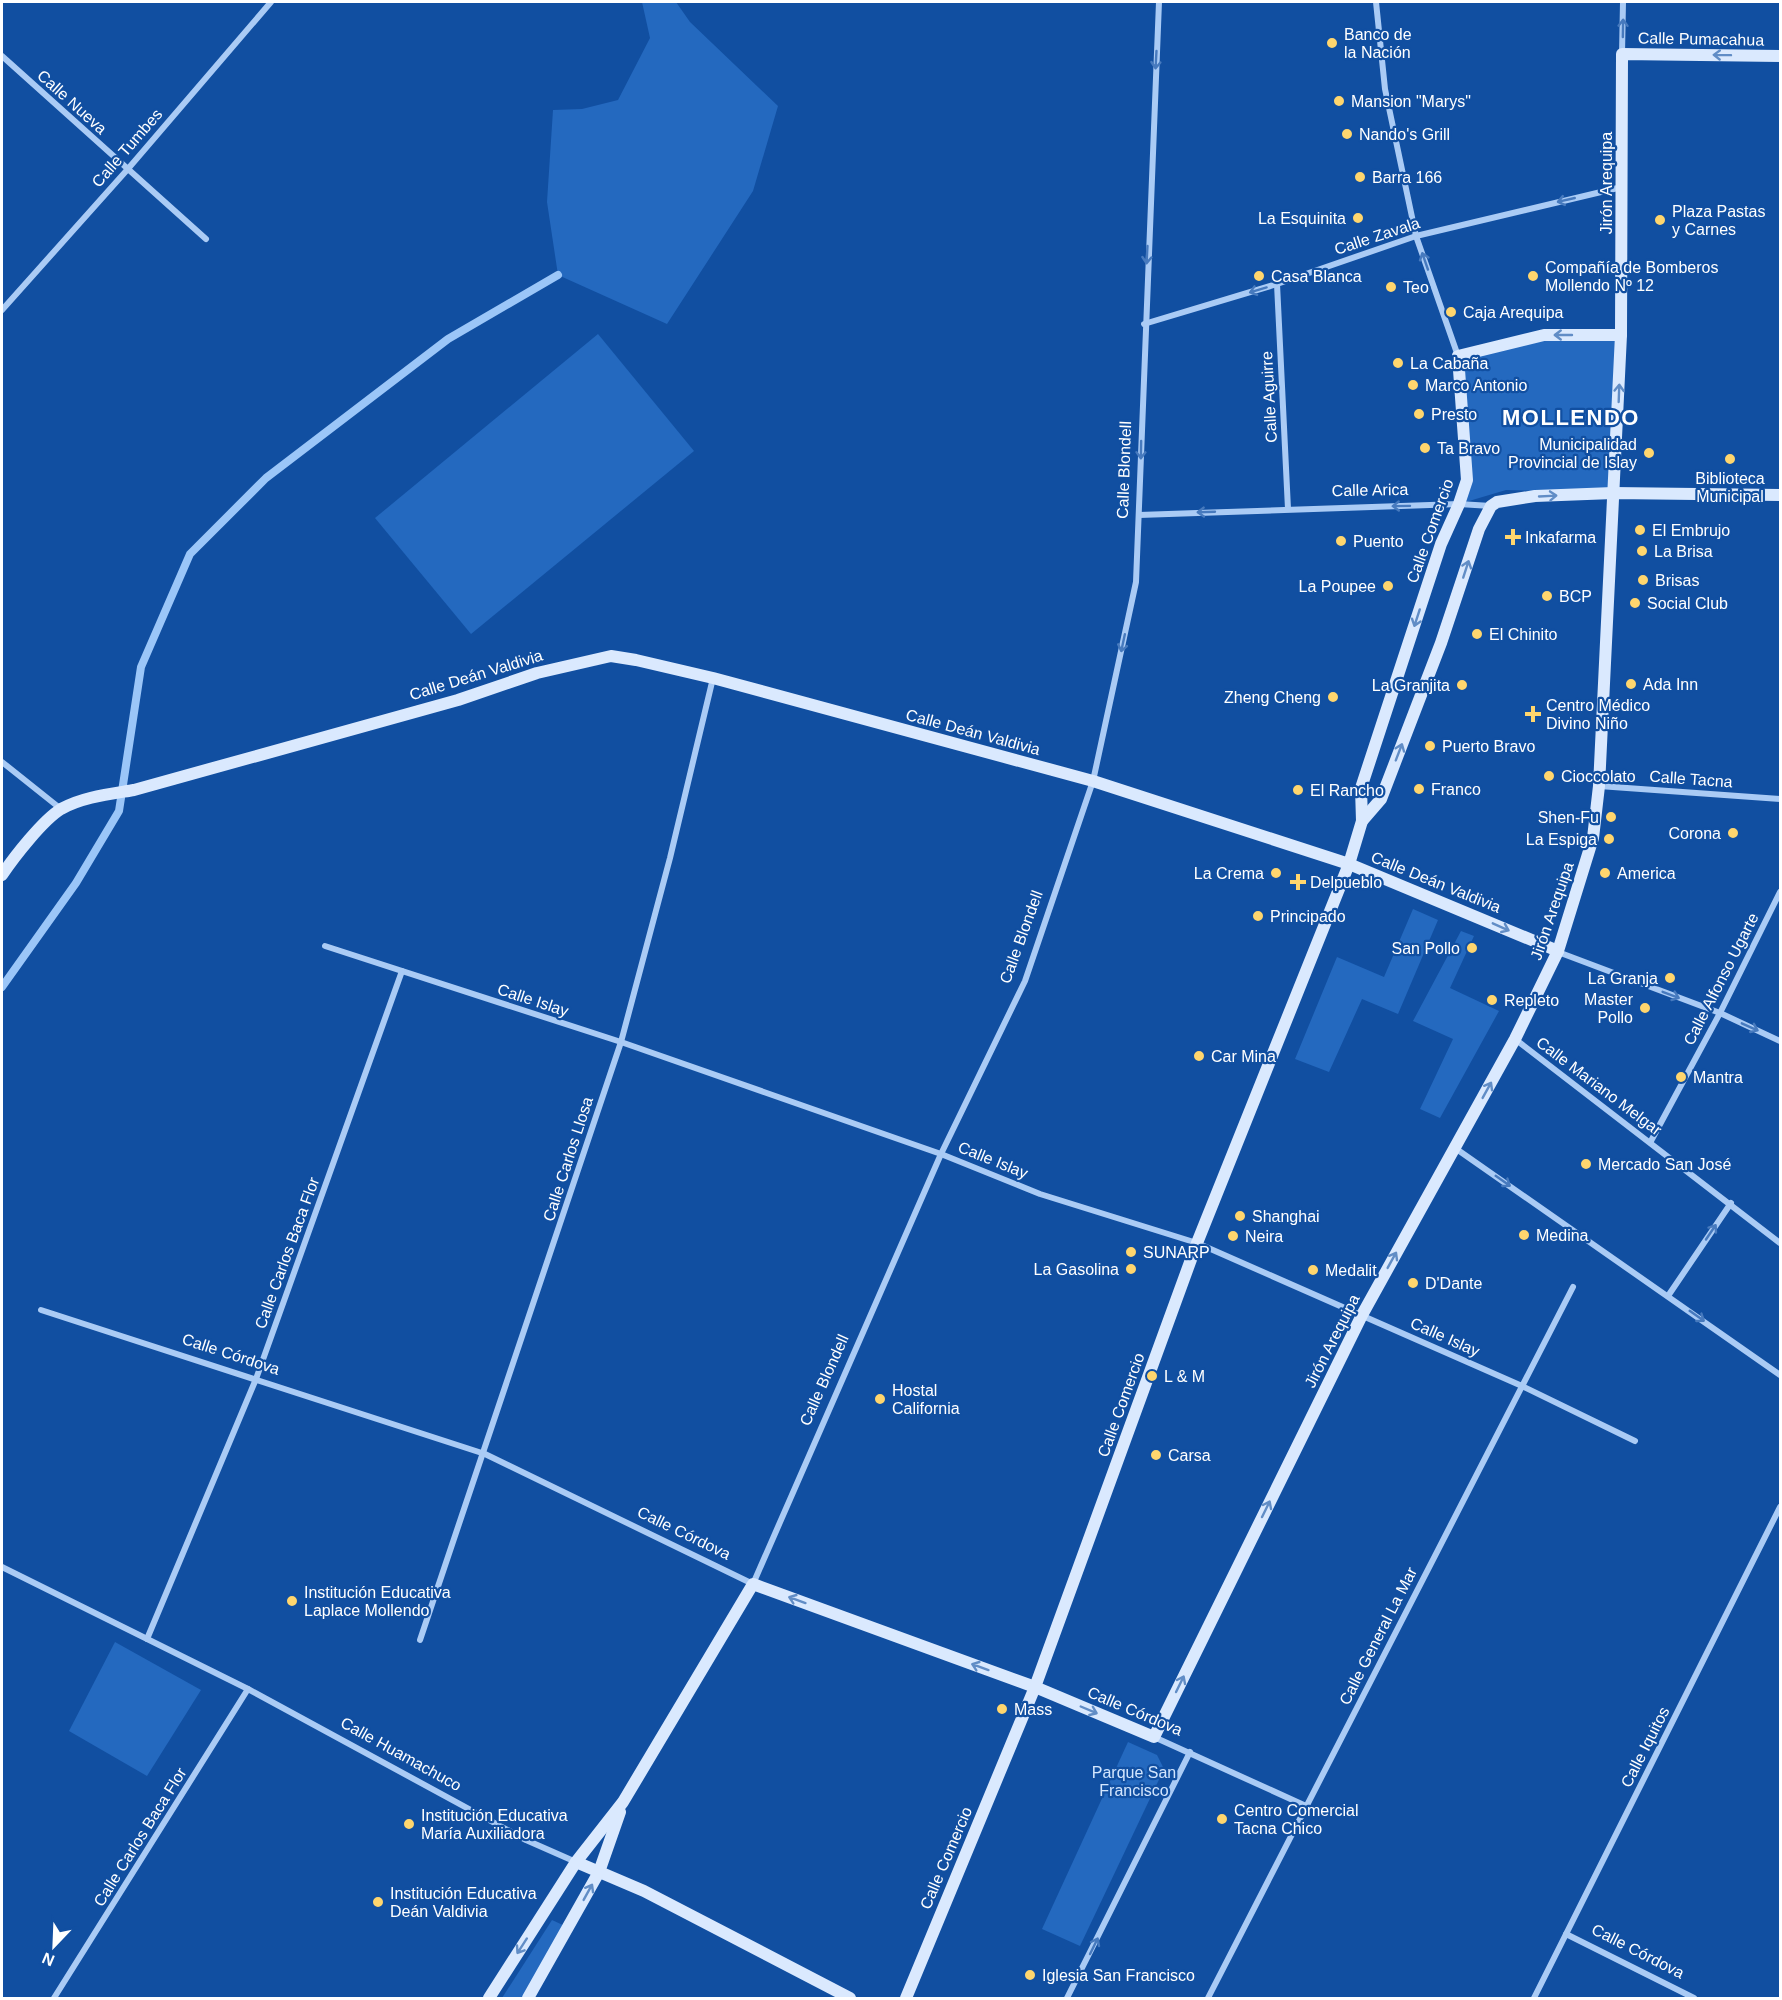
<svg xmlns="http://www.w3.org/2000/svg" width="1782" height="2000" font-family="Helvetica,sans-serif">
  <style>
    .green { fill: #2469bf }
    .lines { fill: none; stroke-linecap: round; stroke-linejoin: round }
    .stream { stroke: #9bc6f8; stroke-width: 8 }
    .street { stroke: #aacbf5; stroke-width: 6 }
    .secondary { stroke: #dae9fe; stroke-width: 12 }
    .oneway { stroke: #477abe }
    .oneway2 { stroke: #618dc6 }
    .poi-dot { fill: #ffd66e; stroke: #114fa1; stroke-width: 2 }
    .labels { text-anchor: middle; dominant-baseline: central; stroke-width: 4.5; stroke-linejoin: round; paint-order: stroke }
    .poi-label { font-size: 16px; fill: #fff; stroke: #114fa1; text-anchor: start }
    .street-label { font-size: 16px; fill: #fff; stroke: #114fa1 }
    .park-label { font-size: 16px; fill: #d3e6fe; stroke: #114fa1 }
    .district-label { font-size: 22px; font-weight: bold; letter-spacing: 1.5px; fill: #fff; stroke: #114fa1 }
  </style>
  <rect width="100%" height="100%" fill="#114fa1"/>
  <g class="green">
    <path d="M642,2H676L690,22L778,106L753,191L667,324L558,275L547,202L553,110L582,109L618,100L650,38Z"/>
    <path d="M598,334L694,451L471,634L375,518Z"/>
    <path d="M1544,335H1621L1613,493L1506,490L1459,504L1467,480L1458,356Z"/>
    <path d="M1413,909L1438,920L1398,1014L1362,999L1329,1072L1295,1059L1337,957L1384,977Z"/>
    <path d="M1461,931L1474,936L1450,988L1499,1011L1440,1118L1420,1109L1453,1039L1413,1021Z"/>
    <path d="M115,1642L201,1690L147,1776L69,1731Z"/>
    <path d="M1128,1742L1157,1755L1164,1769L1080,1946L1042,1929Z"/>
    <path d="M552,1920L565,1926L523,1998H502Z"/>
  </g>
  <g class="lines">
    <path class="stream" d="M2,987L76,883L119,811L141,667L190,554L266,478L448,339L558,275"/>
    <g class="street">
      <path d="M1376,2L1385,89L1416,236L1458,356"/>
      <path d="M1622,54L1623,2"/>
      <path d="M2,56L206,239"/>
      <path d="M1277,284L1288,509"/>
      <path d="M2,310L127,170L271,2"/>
      <path d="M1144,324L1277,284L1416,236L1622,187"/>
      <path d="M1139,515L1459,504L1491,506"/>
      <path d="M2,762L61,809"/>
      <path d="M1599,786L1780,799"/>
      <path d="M325,946L621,1042L941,1154L1040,1194L1197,1243L1522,1386L1635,1441"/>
      <path d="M1558,952L1720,1013L1780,1041"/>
      <path d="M1515,1039L1780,1243"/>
      <path d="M1651,1141L1720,1013L1780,892"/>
      <path d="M1455,1148L1780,1375"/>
      <path d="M1668,1296L1731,1203"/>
      <path d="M41,1310L485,1454L753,1584L941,1154L1025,981L1093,781L1136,582L1159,2"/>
      <path d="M2,1567L248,1689L526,1840L576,1862"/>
      <path d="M147,1639L256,1379L402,971"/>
      <path d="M420,1640L621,1042L670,858L713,678"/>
      <path d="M1154,1737L1306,1806"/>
      <path d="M1566,1934L1694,1998"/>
      <path d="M54,1998L248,1689"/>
      <path d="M1067,1998L1190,1752"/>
      <path d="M1208,1998L1573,1287"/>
      <path d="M1534,1998L1780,1507"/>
    </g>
    <g class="secondary">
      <path d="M1362,821L1381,799L1441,643L1479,529L1491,506L1497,502L1535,496L1613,493L1780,495"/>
      <path d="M2,875C14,857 43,820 61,809C82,797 110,794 134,790L458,700L537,673L611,656L636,660L713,678L1093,781L1349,864L1558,951"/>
      <path d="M576,1862L644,1891L850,1998"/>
      <path d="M489,1998L576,1862L623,1802L753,1584L1035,1687L1154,1737L1362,1315L1515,1039L1558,951L1593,838L1599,786L1621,335L1622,54L1780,56"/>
      <path d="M528,1998L599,1872L620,1812"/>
      <path d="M906,1998L1035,1687L1197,1243L1349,864L1362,821L1361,788L1441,544L1459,504L1467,480L1458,356L1544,335H1621"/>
    </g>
  </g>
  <defs><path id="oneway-shaft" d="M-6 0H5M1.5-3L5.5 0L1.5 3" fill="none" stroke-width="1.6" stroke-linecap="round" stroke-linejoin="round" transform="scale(1.5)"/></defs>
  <g class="oneway">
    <use href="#oneway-shaft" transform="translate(1623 28) rotate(-89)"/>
    <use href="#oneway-shaft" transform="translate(1156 60) rotate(93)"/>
    <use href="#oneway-shaft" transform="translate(1566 200) rotate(167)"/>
    <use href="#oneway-shaft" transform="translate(1147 255) rotate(93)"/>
    <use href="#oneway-shaft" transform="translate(1425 261) rotate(-109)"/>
    <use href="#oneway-shaft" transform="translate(1258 290) rotate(163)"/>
    <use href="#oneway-shaft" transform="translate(1141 450) rotate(91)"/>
    <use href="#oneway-shaft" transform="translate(1401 506) rotate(179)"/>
    <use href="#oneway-shaft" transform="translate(1206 512) rotate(178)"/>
    <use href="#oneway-shaft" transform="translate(1123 643) rotate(102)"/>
    <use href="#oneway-shaft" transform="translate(1671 995) rotate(21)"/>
    <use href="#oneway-shaft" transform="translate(1750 1027) rotate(24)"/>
    <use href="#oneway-shaft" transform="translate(1503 1181) rotate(35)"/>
    <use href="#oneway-shaft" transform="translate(1711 1232) rotate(-56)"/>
    <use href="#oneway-shaft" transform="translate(1697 1316) rotate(35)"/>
    <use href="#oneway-shaft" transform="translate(1094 1946) rotate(-64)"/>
  </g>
  <g class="oneway2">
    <use href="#oneway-shaft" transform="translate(1722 55) rotate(-179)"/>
    <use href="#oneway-shaft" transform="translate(1563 335) rotate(-180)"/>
    <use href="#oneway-shaft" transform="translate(1619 393) rotate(-88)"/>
    <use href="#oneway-shaft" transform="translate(1548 496) rotate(-3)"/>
    <use href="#oneway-shaft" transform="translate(1466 569) rotate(-72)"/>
    <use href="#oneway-shaft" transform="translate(1417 618) rotate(108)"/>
    <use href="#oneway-shaft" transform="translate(1399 752) rotate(-69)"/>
    <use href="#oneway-shaft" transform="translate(1501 927) rotate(24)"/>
    <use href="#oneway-shaft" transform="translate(1487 1090) rotate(-61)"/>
    <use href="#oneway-shaft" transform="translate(1392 1260) rotate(-61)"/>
    <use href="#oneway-shaft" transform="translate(1266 1509) rotate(-64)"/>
    <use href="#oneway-shaft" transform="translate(797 1600) rotate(-160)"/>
    <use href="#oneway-shaft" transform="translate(980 1667) rotate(-160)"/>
    <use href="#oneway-shaft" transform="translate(1180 1684) rotate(-64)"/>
    <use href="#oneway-shaft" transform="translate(1089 1710) rotate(23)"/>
    <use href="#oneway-shaft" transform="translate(588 1892) rotate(-61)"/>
    <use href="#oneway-shaft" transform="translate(522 1946) rotate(123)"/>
  </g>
  <g class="poi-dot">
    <circle cx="1332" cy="43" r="6"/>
    <circle cx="1339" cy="101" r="6"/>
    <circle cx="1347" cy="134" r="6"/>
    <circle cx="1360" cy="177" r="6"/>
    <circle cx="1358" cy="218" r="6"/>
    <circle cx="1660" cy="220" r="6"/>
    <circle cx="1259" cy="276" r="6"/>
    <circle cx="1533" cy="276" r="6"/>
    <circle cx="1391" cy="287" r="6"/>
    <circle cx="1451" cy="312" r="6"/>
    <circle cx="1398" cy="363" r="6"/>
    <circle cx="1413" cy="385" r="6"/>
    <circle cx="1419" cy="414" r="6"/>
    <circle cx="1425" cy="448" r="6"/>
    <circle cx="1649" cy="453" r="6"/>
    <circle cx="1730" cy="459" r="6"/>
    <circle cx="1640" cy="530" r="6"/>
    <path d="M1510 528h6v6h6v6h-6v6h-6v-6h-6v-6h6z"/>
    <circle cx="1341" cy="541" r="6"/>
    <circle cx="1642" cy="551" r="6"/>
    <circle cx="1643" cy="580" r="6"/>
    <circle cx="1388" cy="586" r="6"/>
    <circle cx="1547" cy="596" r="6"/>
    <circle cx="1635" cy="603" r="6"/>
    <circle cx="1477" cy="634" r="6"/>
    <circle cx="1631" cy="684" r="6"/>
    <circle cx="1462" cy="685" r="6"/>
    <circle cx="1333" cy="697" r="6"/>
    <path d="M1530 705h6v6h6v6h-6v6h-6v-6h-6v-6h6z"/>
    <circle cx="1430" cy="746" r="6"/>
    <circle cx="1549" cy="776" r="6"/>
    <circle cx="1419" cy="789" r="6"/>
    <circle cx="1298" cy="790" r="6"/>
    <circle cx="1611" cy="817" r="6"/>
    <circle cx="1733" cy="833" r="6"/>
    <circle cx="1609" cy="839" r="6"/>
    <circle cx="1276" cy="873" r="6"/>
    <circle cx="1605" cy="873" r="6"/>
    <path d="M1295 873h6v6h6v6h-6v6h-6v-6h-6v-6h6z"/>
    <circle cx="1258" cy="916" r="6"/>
    <circle cx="1472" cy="948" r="6"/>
    <circle cx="1670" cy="978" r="6"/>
    <circle cx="1492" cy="1000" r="6"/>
    <circle cx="1645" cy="1008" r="6"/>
    <circle cx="1199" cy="1056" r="6"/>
    <circle cx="1681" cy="1077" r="6"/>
    <circle cx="1586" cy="1164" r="6"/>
    <circle cx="1240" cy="1216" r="6"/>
    <circle cx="1524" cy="1235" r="6"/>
    <circle cx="1233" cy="1236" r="6"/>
    <circle cx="1131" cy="1252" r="6"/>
    <circle cx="1131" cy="1269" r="6"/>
    <circle cx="1313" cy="1270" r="6"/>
    <circle cx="1413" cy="1283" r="6"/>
    <circle cx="1152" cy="1376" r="6"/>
    <circle cx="880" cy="1399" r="6"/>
    <circle cx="1156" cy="1455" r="6"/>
    <circle cx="292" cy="1601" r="6"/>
    <circle cx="1002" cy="1709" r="6"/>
    <circle cx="1222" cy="1819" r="6"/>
    <circle cx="409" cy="1824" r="6"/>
    <circle cx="378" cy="1902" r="6"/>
    <circle cx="1030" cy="1975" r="6"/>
  </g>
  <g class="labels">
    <g class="poi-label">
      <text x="1344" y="34">Banco de<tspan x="1344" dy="18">la Nación</tspan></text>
      <text x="1351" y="101">Mansion "Marys"</text>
      <text x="1359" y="134">Nando's Grill</text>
      <text x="1372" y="177">Barra 166</text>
      <text x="1672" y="211">Plaza Pastas<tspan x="1672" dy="18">y Carnes</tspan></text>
      <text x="1346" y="218" text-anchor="end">La Esquinita</text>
      <text x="1545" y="267">Compañía de Bomberos<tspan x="1545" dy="18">Mollendo Nº 12</tspan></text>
      <text x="1271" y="276">Casa Blanca</text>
      <text x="1403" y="287">Teo</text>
      <text x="1463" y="312">Caja Arequipa</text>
      <text x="1410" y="363">La Cabaña</text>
      <text x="1425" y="385">Marco Antonio</text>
      <text x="1431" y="414">Presto</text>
      <text x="1637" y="444" text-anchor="end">Municipalidad<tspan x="1637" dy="18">Provincial de Islay</tspan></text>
      <text x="1437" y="448">Ta Bravo</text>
      <text x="1730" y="478" text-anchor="middle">Biblioteca<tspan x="1730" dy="18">Municipal</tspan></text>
      <text x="1652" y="530">El Embrujo</text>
      <text x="1525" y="537">Inkafarma</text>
      <text x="1353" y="541">Puento</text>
      <text x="1654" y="551">La Brisa</text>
      <text x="1655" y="580">Brisas</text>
      <text x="1376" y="586" text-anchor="end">La Poupee</text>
      <text x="1559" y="596">BCP</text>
      <text x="1647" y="603">Social Club</text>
      <text x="1489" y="634">El Chinito</text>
      <text x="1643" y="684">Ada Inn</text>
      <text x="1450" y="685" text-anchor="end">La Granjita</text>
      <text x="1321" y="697" text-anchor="end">Zheng Cheng</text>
      <text x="1546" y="705">Centro Médico<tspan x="1546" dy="18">Divino Niño</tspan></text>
      <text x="1442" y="746">Puerto Bravo</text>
      <text x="1561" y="776">Cioccolato</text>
      <text x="1431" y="789">Franco</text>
      <text x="1310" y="790">El Rancho</text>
      <text x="1599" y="817" text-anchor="end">Shen-Fu</text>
      <text x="1721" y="833" text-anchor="end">Corona</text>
      <text x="1597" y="839" text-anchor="end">La Espiga</text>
      <text x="1264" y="873" text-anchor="end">La Crema</text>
      <text x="1617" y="873">America</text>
      <text x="1310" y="882">Delpueblo</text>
      <text x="1270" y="916">Principado</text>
      <text x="1460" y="948" text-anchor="end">San Pollo</text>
      <text x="1658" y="978" text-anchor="end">La Granja</text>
      <text x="1633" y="999" text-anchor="end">Master<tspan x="1633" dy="18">Pollo</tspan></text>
      <text x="1504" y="1000">Repleto</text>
      <text x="1211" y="1056">Car Mina</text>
      <text x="1693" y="1077">Mantra</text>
      <text x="1598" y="1164">Mercado San José</text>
      <text x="1252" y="1216">Shanghai</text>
      <text x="1536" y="1235">Medina</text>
      <text x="1245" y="1236">Neira</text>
      <text x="1143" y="1252">SUNARP</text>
      <text x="1119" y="1269" text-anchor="end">La Gasolina</text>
      <text x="1325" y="1270">Medalit</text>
      <text x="1425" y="1283">D'Dante</text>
      <text x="1164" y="1376">L &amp; M</text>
      <text x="892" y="1390">Hostal<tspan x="892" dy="18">California</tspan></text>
      <text x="1168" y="1455">Carsa</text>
      <text x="304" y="1592">Institución Educativa<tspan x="304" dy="18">Laplace Mollendo</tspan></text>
      <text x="1014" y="1709">Mass</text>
      <text x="1234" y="1810">Centro Comercial<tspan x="1234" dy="18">Tacna Chico</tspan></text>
      <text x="421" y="1815">Institución Educativa<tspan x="421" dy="18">María Auxiliadora</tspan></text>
      <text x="390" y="1893">Institución Educativa<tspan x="390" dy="18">Deán Valdivia</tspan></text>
      <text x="1042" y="1975">Iglesia San Francisco</text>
    </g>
    <g class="street-label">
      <text transform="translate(1701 39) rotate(1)">Calle Pumacahua</text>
      <text transform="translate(72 102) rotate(42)">Calle Nueva</text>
      <text transform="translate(127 148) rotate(-49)">Calle Tumbes</text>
      <text transform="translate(1606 183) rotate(-90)">Jirón Arequipa</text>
      <text transform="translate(1377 236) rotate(-18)">Calle Zavala</text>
      <text transform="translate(1269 397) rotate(-93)">Calle Aguirre</text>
      <text transform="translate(1124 470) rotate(-88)">Calle Blondell</text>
      <text transform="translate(1370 490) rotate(-1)">Calle Arica</text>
      <text transform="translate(1430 531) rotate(-70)">Calle Comercio</text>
      <text transform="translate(476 675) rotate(-17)">Calle Deán Valdivia</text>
      <text transform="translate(973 732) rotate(15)">Calle Deán Valdivia</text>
      <text transform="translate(1691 779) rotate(4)">Calle Tacna</text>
      <text transform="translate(1436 882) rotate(22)">Calle Deán Valdivia</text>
      <text transform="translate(1552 911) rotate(-71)">Jirón Arequipa</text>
      <text transform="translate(1021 937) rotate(-70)">Calle Blondell</text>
      <text transform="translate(1721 979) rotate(-63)">Calle Alfonso Ugarte</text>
      <text transform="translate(533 1000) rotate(18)">Calle Islay</text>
      <text transform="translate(1599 1086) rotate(37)">Calle Mariano Melgar</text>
      <text transform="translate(568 1159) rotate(-72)">Calle Carlos Llosa</text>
      <text transform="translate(993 1160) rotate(22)">Calle Islay</text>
      <text transform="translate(287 1253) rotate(-70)">Calle Carlos Baca Flor</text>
      <text transform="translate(1445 1337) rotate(24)">Calle Islay</text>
      <text transform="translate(1332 1341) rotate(-63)">Jirón Arequipa</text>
      <text transform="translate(231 1354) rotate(18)">Calle Córdova</text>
      <text transform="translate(824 1380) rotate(-66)">Calle Blondell</text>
      <text transform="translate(1121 1405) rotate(-70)">Calle Comercio</text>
      <text transform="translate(684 1533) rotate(26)">Calle Córdova</text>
      <text transform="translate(1378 1636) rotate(-63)">Calle General La Mar</text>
      <text transform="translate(1135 1711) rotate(23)">Calle Córdova</text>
      <text transform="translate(1645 1747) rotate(-63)">Calle Iquitos</text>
      <text transform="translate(401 1754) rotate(29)">Calle Huamachuco</text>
      <text transform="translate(140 1837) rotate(-58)">Calle Carlos Baca Flor</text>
      <text transform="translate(946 1858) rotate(-67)">Calle Comercio</text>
      <text transform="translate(1638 1951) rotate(27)">Calle Córdova</text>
    </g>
    <g class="park-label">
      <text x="1134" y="1772">Parque San<tspan x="1134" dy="18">Francisco</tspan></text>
    </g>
    <g class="district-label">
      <text x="1571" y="417">MOLLENDO</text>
    </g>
  </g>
  <rect width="1782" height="2000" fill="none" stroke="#ffffff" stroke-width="6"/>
  <g transform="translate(54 1946) rotate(203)" stroke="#114fa1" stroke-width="4.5" paint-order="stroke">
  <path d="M0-4.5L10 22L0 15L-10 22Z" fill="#ffffff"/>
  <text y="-9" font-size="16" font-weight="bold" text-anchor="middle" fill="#ffffff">N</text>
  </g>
</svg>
